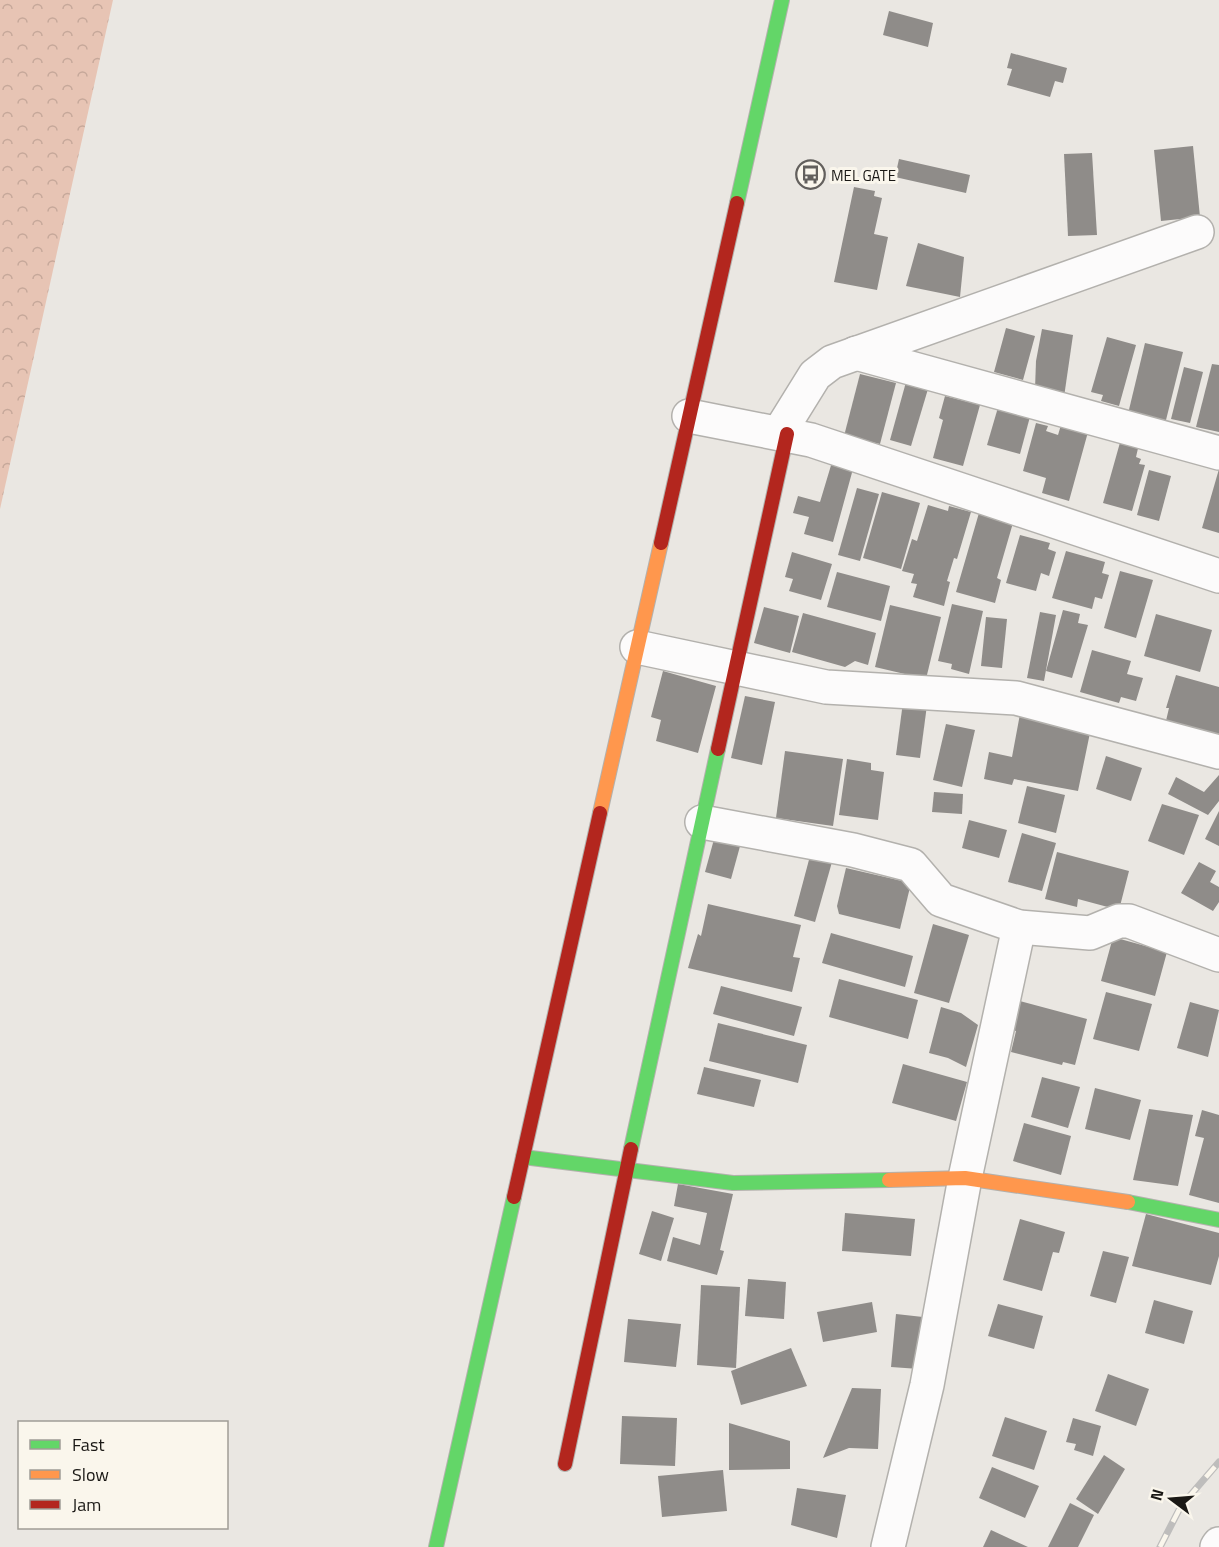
<svg xmlns="http://www.w3.org/2000/svg" width="1219" height="1547" font-family="'Titillium Web',sans-serif">
  <style>
    .forest { fill: url(#forest-crowns) }
    .building { fill: #8f8c89 }
    .lines { fill: none; stroke-linecap: round; stroke-linejoin: round }
    .street-casing { stroke: #b3b1ad; stroke-width: 36 }
    .fast-casing { stroke: #b3b1ad; stroke-width: 16 }
    .slow-casing { stroke: #b3b1ad; stroke-width: 16 }
    .jam-casing { stroke: #b3b1ad; stroke-width: 16 }
    .street { stroke: #fcfbfb; stroke-width: 33 }
    .fast { stroke: #63d668; stroke-width: 14 }
    .slow { stroke: #ff974d; stroke-width: 14 }
    .jam { stroke: #b3261e; stroke-width: 14 }
    .rail-casing { stroke: #bebdbc; stroke-width: 7 }
    .rail { stroke: #faf6ec; stroke-width: 4.5; stroke-dasharray: 14; stroke-linecap: butt }
    .labels { text-anchor: middle; dominant-baseline: central; stroke-width: 6; stroke-linejoin: round; paint-order: stroke }
    .poi-label { font-size: 15px; fill: #1a1815; stroke: #faf6ec; text-anchor: start }
  </style>
  <defs>
    <pattern id="forest-crowns" width="20" height="18" patternUnits="userSpaceOnUse" patternTransform="scale(1.5)"><rect width="20" height="18" fill="#e7c4b4"/><path d="M2 6a3 3 0 1 1 6 0M12 15a3 3 0 1 1 6 0" fill="none" stroke="#c6a89a"/></pattern>
  </defs>
  <rect width="100%" height="100%" fill="#eae7e2"/>
  <path class="forest" d="M0,0H113L0,509Z"/>
  <g class="building">
    <path d="M889,11L933,23L928,47L883,35Z"/>
    <path d="M1011,53L1067,68L1063,83L1055,81L1050,97L1007,85L1012,69L1007,68Z"/>
    <path d="M1193,146L1200,217L1161,221L1154,150Z"/>
    <path d="M1092,153L1097,235L1068,236L1064,154Z"/>
    <path d="M899,159L970,175L966,193L895,177Z"/>
    <path d="M854,187L875,191L874,196L882,198L874,234L888,237L877,290L834,282Z"/>
    <path d="M918,243L964,257L960,297L906,286Z"/>
    <path d="M1006,328L1035,336L1023,380L994,372Z"/>
    <path d="M1042,329L1073,335L1064,397L1035,389L1036,361Z"/>
    <path d="M1107,337L1136,345L1119,406L1101,401L1103,395L1091,392Z"/>
    <path d="M1145,343L1183,352L1164,428L1127,418Z"/>
    <path d="M1212,364L1219,365V432L1196,427Z"/>
    <path d="M1184,367L1203,372L1190,423L1171,419Z"/>
    <path d="M860,374L896,383L880,444L844,436Z"/>
    <path d="M906,382L928,389L911,446L890,440Z"/>
    <path d="M945,396L980,405L963,466L933,458L943,420L939,418Z"/>
    <path d="M999,404L1031,413L1020,454L987,445Z"/>
    <path d="M1036,423L1048,426L1046,431L1058,435L1061,425L1088,432L1069,501L1042,493L1046,478L1023,471Z"/>
    <path d="M1121,439L1139,444L1136,457L1141,459L1139,464L1145,465L1132,511L1103,503Z"/>
    <path d="M835,452L856,458L833,542L804,534L809,517L793,513L798,496L820,502Z"/>
    <path d="M1219,469V533L1202,528Z"/>
    <path d="M1149,470L1171,476L1159,521L1137,515Z"/>
    <path d="M857,488L879,494L860,561L838,555Z"/>
    <path d="M882,492L920,503L901,569L863,558Z"/>
    <path d="M928,505L948,511L949,506L971,512L957,559L954,558L947,581L950,582L944,606L913,597L917,584L911,583L914,574L902,571L912,539L917,541Z"/>
    <path d="M981,506L1015,516L997,578L1001,580L995,603L956,592Z"/>
    <path d="M1020,535L1050,543L1048,549L1056,552L1049,576L1041,573L1036,591L1006,583Z"/>
    <path d="M1066,551L1105,562L1102,573L1109,575L1102,599L1095,597L1092,609L1052,598Z"/>
    <path d="M792,552L832,564L821,600L789,591L793,579L785,577Z"/>
    <path d="M1120,571L1153,580L1136,638L1104,628Z"/>
    <path d="M837,572L890,586L881,621L827,607Z"/>
    <path d="M952,604L983,611L969,674L951,669L952,664L938,661Z"/>
    <path d="M890,605L941,617L926,679L875,667Z"/>
    <path d="M764,607L799,616L790,653L754,643Z"/>
    <path d="M1063,610L1080,614L1078,623L1088,625L1072,678L1046,671Z"/>
    <path d="M1040,612L1056,615L1044,681L1027,678Z"/>
    <path d="M803,613L876,633L868,665L855,661L845,667L792,652Z"/>
    <path d="M1156,614L1212,630L1200,672L1144,656Z"/>
    <path d="M986,617L1007,619L1002,668L981,666Z"/>
    <path d="M1092,650L1131,661L1127,674L1143,678L1136,701L1121,697L1119,703L1080,692Z"/>
    <path d="M663,671L716,686L698,753L656,741L661,720L651,717Z"/>
    <path d="M1176,675L1219,687V737L1165,725L1169,708H1166Z"/>
    <path d="M745,696L775,702L762,765L731,758Z"/>
    <path d="M903,702L927,705L920,758L896,755Z"/>
    <path d="M1020,714L1091,728L1078,791L1014,779L1012,785L984,779L989,752L1012,757Z"/>
    <path d="M946,724L975,730L962,787L933,780Z"/>
    <path d="M785,751L843,759L833,826L776,818Z"/>
    <path d="M1106,756L1142,768L1131,801L1096,789Z"/>
    <path d="M847,759L871,763V770L884,772L878,820L839,815Z"/>
    <path d="M1219,775V801L1208,815L1168,794L1176,777L1204,792Z"/>
    <path d="M1027,786L1065,795L1056,833L1018,823Z"/>
    <path d="M934,792L963,794L962,814L932,812Z"/>
    <path d="M1162,804L1199,815L1184,855L1148,841Z"/>
    <path d="M1219,811V846L1205,839Z"/>
    <path d="M969,820L1007,830L999,858L962,848Z"/>
    <path d="M716,832L742,839L731,879L705,872Z"/>
    <path d="M1022,833L1056,843L1042,891L1008,882Z"/>
    <path d="M1057,852L1129,871L1119,910L1078,899L1077,907L1045,899Z"/>
    <path d="M810,856L832,862L815,922L794,916Z"/>
    <path d="M1199,862L1216,871L1210,882L1219,887V902L1213,911L1181,893Z"/>
    <path d="M846,868L911,883L900,929L839,914L837,906Z"/>
    <path d="M708,904L801,925L793,957L800,958L792,992L688,968L698,934L701,936Z"/>
    <path d="M933,924L969,935L949,1003L914,993Z"/>
    <path d="M831,933L913,956L905,987L822,963Z"/>
    <path d="M1113,937L1167,952L1155,996L1101,981Z"/>
    <path d="M839,979L918,1000L908,1039L829,1017Z"/>
    <path d="M721,986L802,1007L794,1036L713,1014Z"/>
    <path d="M1106,992L1152,1004L1139,1051L1093,1039Z"/>
    <path d="M1012,999L1087,1019L1075,1065L1063,1062L1062,1065L1011,1052L1016,1031L1004,1028Z"/>
    <path d="M1190,1002L1219,1010L1208,1057L1177,1048Z"/>
    <path d="M941,1007L961,1013L978,1025L966,1067L948,1058L929,1053Z"/>
    <path d="M718,1023L807,1045L798,1083L709,1061Z"/>
    <path d="M903,1064L967,1082L956,1121L892,1103Z"/>
    <path d="M704,1067L761,1080L754,1107L697,1094Z"/>
    <path d="M1042,1077L1080,1087L1068,1128L1031,1117Z"/>
    <path d="M1095,1088L1141,1100L1130,1140L1085,1129Z"/>
    <path d="M1149,1109L1193,1115L1178,1186L1133,1180Z"/>
    <path d="M1202,1110L1219,1115V1203L1189,1195L1204,1138L1195,1136Z"/>
    <path d="M1024,1123L1071,1136L1061,1175L1013,1161Z"/>
    <path d="M678,1184L733,1194L720,1250L724,1251L717,1275L667,1261L673,1237L700,1245L707,1213L674,1206Z"/>
    <path d="M652,1211L674,1218L661,1261L639,1254Z"/>
    <path d="M845,1213L915,1219L911,1256L842,1251Z"/>
    <path d="M1146,1214L1219,1233V1256L1211,1285L1132,1266Z"/>
    <path d="M1020,1219L1065,1232L1059,1253L1053,1252L1042,1291L1003,1280Z"/>
    <path d="M1103,1251L1129,1257L1116,1303L1090,1296Z"/>
    <path d="M748,1279L786,1282L784,1319L745,1316Z"/>
    <path d="M701,1285L740,1287L736,1368L697,1365Z"/>
    <path d="M1154,1300L1193,1311L1184,1344L1145,1333Z"/>
    <path d="M872,1302L877,1332L823,1342L817,1312Z"/>
    <path d="M998,1304L1043,1316L1034,1349L988,1336Z"/>
    <path d="M896,1314L923,1317L919,1369L891,1367Z"/>
    <path d="M628,1319L681,1324L676,1367L624,1362Z"/>
    <path d="M791,1348L807,1386L741,1405L731,1371Z"/>
    <path d="M1108,1374L1149,1389L1136,1426L1095,1411Z"/>
    <path d="M852,1388L881,1389L878,1449L849,1448L823,1458Z"/>
    <path d="M622,1416L677,1418L675,1466L620,1464Z"/>
    <path d="M1005,1417L1047,1431L1034,1470L992,1456Z"/>
    <path d="M1073,1418L1101,1426L1093,1456L1074,1450L1076,1444L1066,1442Z"/>
    <path d="M729,1423L790,1441V1469L729,1470Z"/>
    <path d="M1104,1455L1125,1469L1098,1514L1076,1499Z"/>
    <path d="M992,1467L1039,1486L1025,1518L979,1498Z"/>
    <path d="M723,1470L727,1511L662,1517L658,1476Z"/>
    <path d="M797,1488L846,1495L837,1538L791,1525Z"/>
    <path d="M1070,1503L1094,1515L1078,1547H1048Z"/>
    <path d="M991,1530L1028,1547H983Z"/>
  </g>
  <g class="lines">
    <defs>
      <g id="street">
        <path d="M856,353L1219,453"/>
        <path d="M689,416L811,440L1219,576"/>
        <path d="M779,433L815,375L832,362L1197,232"/>
        <path d="M637,647L826,687L1016,698L1219,752"/>
        <path d="M702,822L853,850L911,865L941,900L1019,927L1090,933L1119,921H1129L1219,955"/>
        <path d="M888,1547L927,1385L965,1178L1019,927"/>
        <path d="M1217,1547L1219,1544"/>
      </g>
      <g id="fast">
        <path d="M737,203L782,0"/>
        <path d="M631,1149L718,749"/>
        <path d="M523,1157L733,1183L889,1180"/>
        <path d="M1128,1202L1219,1220"/>
        <path d="M436,1547L514,1197"/>
      </g>
      <g id="slow">
        <path d="M600,813L661,543"/>
        <path d="M889,1180L965,1178L1128,1202"/>
      </g>
      <g id="jam">
        <path d="M661,543L737,203"/>
        <path d="M718,749L787,434"/>
        <path d="M514,1197L600,813"/>
        <path d="M565,1464L631,1149"/>
      </g>
    </defs>
    <use href="#street" class="street-casing"/>
    <use href="#fast" class="fast-casing"/>
    <use href="#slow" class="slow-casing"/>
    <use href="#jam" class="jam-casing"/>
    <use href="#street" class="street"/>
    <use href="#fast" class="fast"/>
    <use href="#slow" class="slow"/>
    <use href="#jam" class="jam"/>
    <defs>
      <path id="rail" d="M1160,1547L1181,1506L1219,1462"/>
    </defs>
    <use href="#rail" class="rail-casing"/>
    <use href="#rail" class="rail"/>
  </g>
  <defs>
    <symbol id="bus-ring" viewBox="-11 -11 22 22"><circle r="9.5" fill="#faf6ec" stroke="#63605d" stroke-width="1.5"/><path d="M-5-6H5V4H4V6H2V4H-2V6H-4V4H-5ZM-3.5-4V0h7V-4ZM-3.5 1.2v1.5H-2V1.2ZM2 1.2v1.5H3.5V1.2Z" fill="#63605d"/></symbol>
  </defs>
  <g fill-rule="evenodd">
    <use href="#bus-ring" x="794" y="158" width="33" height="33"/>
  </g>
  <g class="labels">
    <g class="poi-label">
      <text x="831" y="175">MEL GATE</text>
    </g>
  </g>
  <rect x="18" y="1421" width="210" height="108" fill="#faf6ec" stroke="#a09d96" stroke-width="1.5"/>
  <rect x="30" y="1440" width="30" height="9" fill="#63d668" stroke="#a09d96" stroke-width="1.5"/>
  <text x="72" y="1451" font-size="18" fill="#1a1815">Fast</text>
  <rect x="30" y="1470" width="30" height="9" fill="#ff974d" stroke="#a09d96" stroke-width="1.5"/>
  <text x="72" y="1481" font-size="18" fill="#1a1815">Slow</text>
  <rect x="30" y="1500" width="30" height="9" fill="#b3261e" stroke="#a09d96" stroke-width="1.5"/>
  <text x="72" y="1511" font-size="18" fill="#1a1815">Jam</text>
  <g transform="translate(1171 1499) rotate(286)" stroke="#faf6ec" stroke-width="4.5" paint-order="stroke">
  <path d="M0-4.5L10 22L0 15L-10 22Z" fill="#1a1815"/>
  <text y="-9" font-size="16" font-weight="bold" text-anchor="middle" fill="#1a1815">N</text>
  </g>
</svg>
